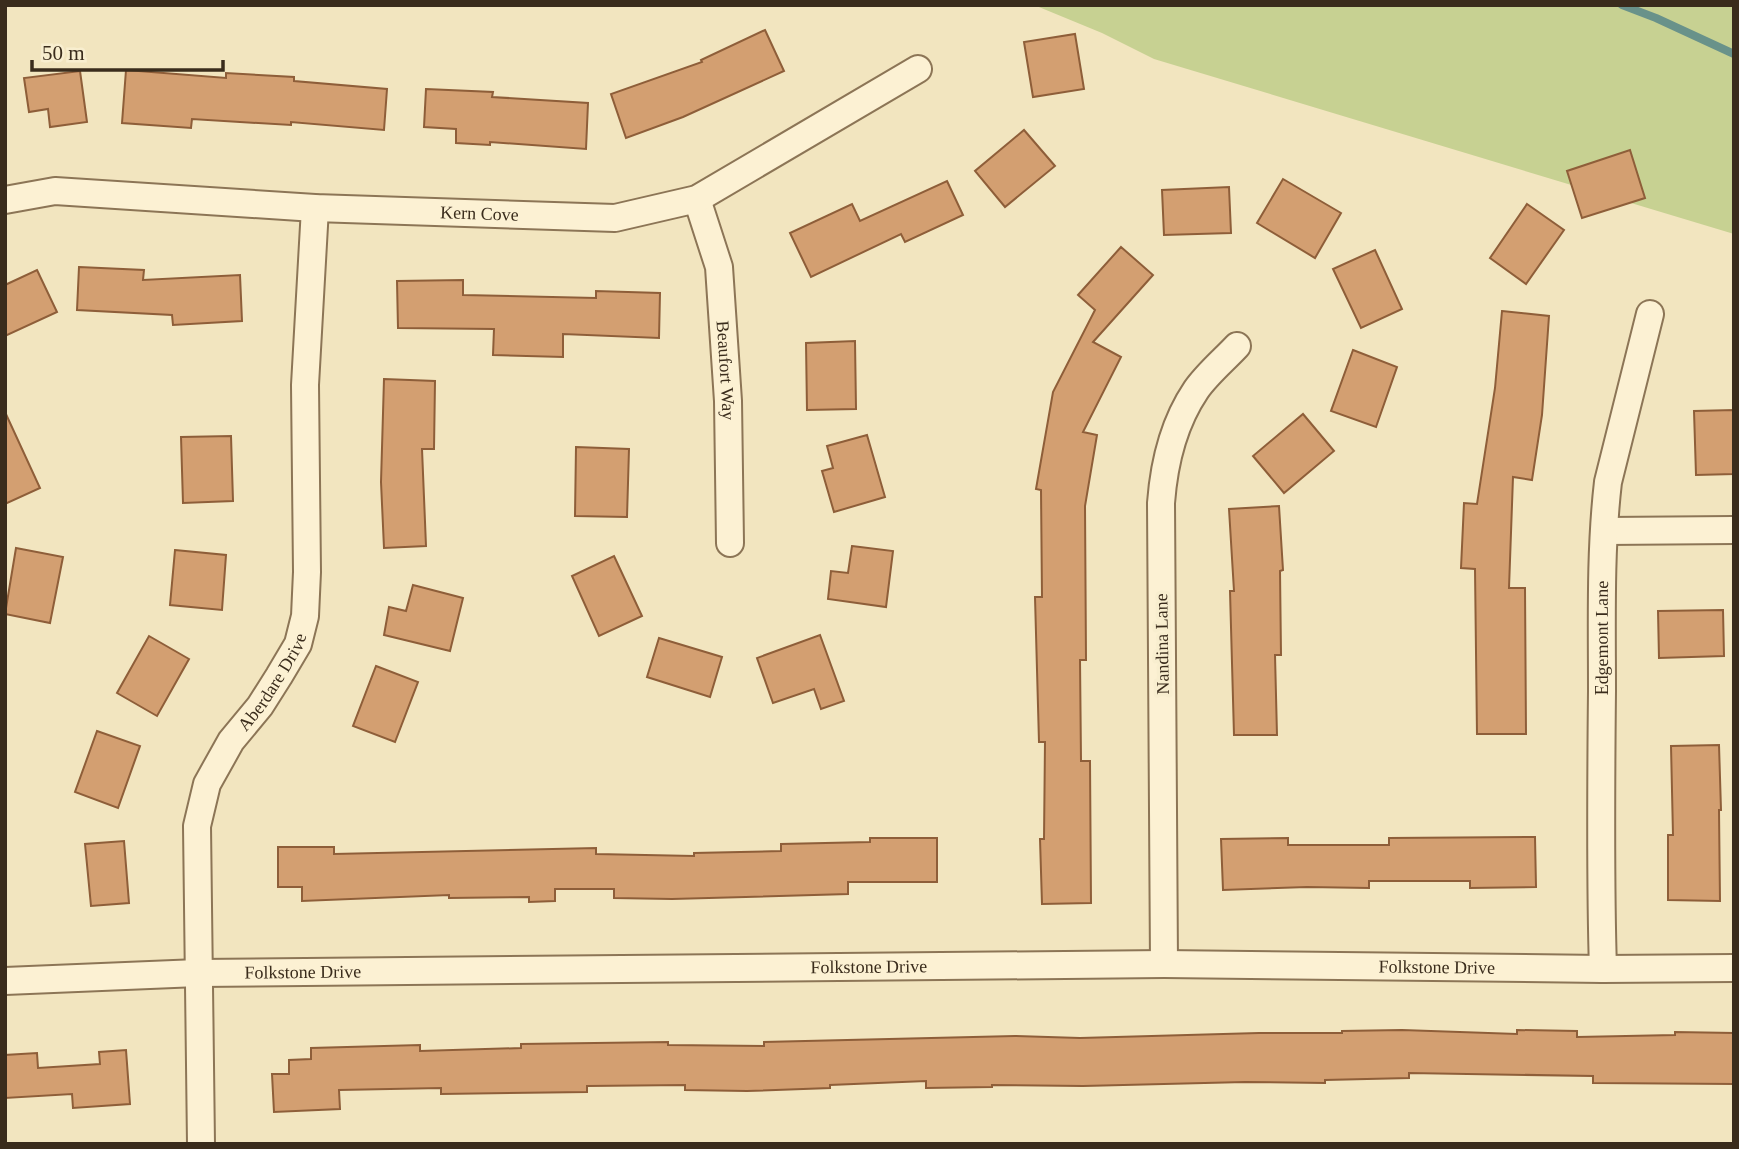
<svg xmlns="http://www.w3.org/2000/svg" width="1739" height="1149" font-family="'Times New Roman',serif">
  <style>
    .green { fill: #c7d192 }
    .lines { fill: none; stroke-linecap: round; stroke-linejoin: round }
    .stream { stroke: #69928a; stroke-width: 8 }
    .building { fill: #d39f71; stroke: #8e5e39; stroke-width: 2 }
    .street-casing { stroke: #8c7556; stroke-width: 30 }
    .street { stroke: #fcf1d3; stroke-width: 26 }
    .labels { text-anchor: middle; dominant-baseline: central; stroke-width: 7; stroke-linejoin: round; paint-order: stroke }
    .street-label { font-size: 18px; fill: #3a2c1c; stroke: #f8eecf }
  </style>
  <rect width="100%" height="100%" fill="#f2e5bf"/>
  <path class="green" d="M1034,5H1734V234L1154,59L1102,33Z"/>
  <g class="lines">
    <path class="stream" d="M1622,5L1656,18L1734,54"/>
  </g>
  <g class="building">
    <path d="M765,30L784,71L683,117L626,138L611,94L702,62L701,60Z"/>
    <path d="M1075,34L1084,89L1033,97L1024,42Z"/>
    <path d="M126,70L226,78V73L294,77V81L387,89L384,130L291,122V125L192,119L191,128L122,123Z"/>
    <path d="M80,71L87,122L50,127L48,109L29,112L24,78Z"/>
    <path d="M426,89L493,92L492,97L588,103L586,149L490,142V145L456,143V129L424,127Z"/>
    <path d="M1024,130L1055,166L1005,207L975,171Z"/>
    <path d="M1630,150L1645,198L1582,218L1567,171Z"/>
    <path d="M1283,179L1341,213L1315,258L1257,223Z"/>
    <path d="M947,181L963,215L905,242L901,234L811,277L790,233L852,204L860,221Z"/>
    <path d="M1229,187L1231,233L1164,235L1162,190Z"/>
    <path d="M1527,204L1564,230L1526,284L1490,258Z"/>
    <path d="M1121,247L1153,275L1093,342L1121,357L1083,432L1097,435L1085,506L1086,660H1080L1081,761H1090L1091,903L1042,904L1040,839H1044L1045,742H1039L1035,597H1042L1041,490L1036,489L1053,392L1095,310L1078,295Z"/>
    <path d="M1375,250L1402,309L1361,328L1333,269Z"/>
    <path d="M79,267L144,270L143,280L240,275L242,321L173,325L172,315L77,310Z"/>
    <path d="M37,270L57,312L5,336V285Z"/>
    <path d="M463,280V295L596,298V291L660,293L659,338L563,334V357L493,355L494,329L398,328L397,281Z"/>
    <path d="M1502,311L1549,316L1542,415L1532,480L1513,477L1509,588H1525L1526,734H1477L1475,569L1461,568L1464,503L1477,504L1495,388Z"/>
    <path d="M855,341L856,409L807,410L806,343Z"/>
    <path d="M1353,350L1397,367L1376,427L1331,411Z"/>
    <path d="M384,379L435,381L434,449H422L426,546L384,548L381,482Z"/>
    <path d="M1734,410V474L1696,475L1694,411Z"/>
    <path d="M5,412L40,488L5,504Z"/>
    <path d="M1303,414L1334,451L1284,493L1253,456Z"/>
    <path d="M867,435L885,497L834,512L822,471L833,468L827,446Z"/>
    <path d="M231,436L233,501L183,503L181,437Z"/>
    <path d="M576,447L629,449L627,517L575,516Z"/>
    <path d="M1279,506L1283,570L1280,571L1281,655H1275L1277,735H1234L1230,591H1234L1229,509Z"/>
    <path d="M852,546L893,551L886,607L828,599L831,571L848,573Z"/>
    <path d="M16,548L63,557L50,623L5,614Z"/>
    <path d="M175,550L226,555L222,610L170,605Z"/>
    <path d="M614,556L642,616L599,636L572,576Z"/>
    <path d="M413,585L463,598L450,651L384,635L389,607L406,611Z"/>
    <path d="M1723,610L1724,656L1659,658L1658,611Z"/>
    <path d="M820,635L844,701L821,709L814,689L773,703L757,658Z"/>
    <path d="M149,636L189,659L157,716L117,693Z"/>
    <path d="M659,638L722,657L710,697L647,677Z"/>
    <path d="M376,666L418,682L395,742L353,726Z"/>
    <path d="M97,731L140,746L118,808L75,792Z"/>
    <path d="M1719,745L1721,810H1719L1720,901L1668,900V835H1673L1671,746Z"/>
    <path d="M1535,837L1536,887L1470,888V881H1369V888L1307,887L1223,890L1221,839L1288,838V845H1389V838Z"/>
    <path d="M870,838H937V882H848V894L672,899L614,898V889H555V901L529,902V897L449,898V895L302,901V887H278V847H334V854L596,848V854L694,856V853L781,851V844L870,842Z"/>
    <path d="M124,841L129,903L91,906L85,844Z"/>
    <path d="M1402,1030L1517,1034V1030L1577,1031V1037L1675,1035V1032L1734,1033V1084L1593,1083V1076L1409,1073V1078L1325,1080V1083L1245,1082L1083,1086L992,1085V1087L926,1088V1081L830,1085V1088L747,1091L685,1090V1085L587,1086V1092L441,1094V1088L339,1090L340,1109L274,1112L272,1074H289V1060L311,1059V1048L420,1045V1051L521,1048V1044L668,1042V1045L764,1046V1042L1015,1036L1080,1038L1259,1033H1342V1031Z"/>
    <path d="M126,1050L130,1104L73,1108L72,1094L5,1098V1055L37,1053L38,1068L100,1064L99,1052Z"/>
  </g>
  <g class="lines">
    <defs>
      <g id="street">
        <path id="s1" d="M697,199L719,267L728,401L730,543"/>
        <path id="s2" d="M5,200L55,191L315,208L615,218L697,199L918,69"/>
        <path d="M1605,531L1734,530"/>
        <path d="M1164,964L1161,503C1164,463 1173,424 1196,390C1207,374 1224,360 1237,346"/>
        <path id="s3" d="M1603,969C1600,877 1601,784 1602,691C1602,622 1600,551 1608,482L1650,314"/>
        <path id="s4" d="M5,981L198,973L1164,964L1603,969L1734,968"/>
        <path id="s5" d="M201,1144L197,826L207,784L231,741L260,706L279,676L298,644L305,616L307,572L305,385L315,208"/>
      </g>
    </defs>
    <use href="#street" class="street-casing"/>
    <use href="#street" class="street"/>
  </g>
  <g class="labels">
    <g class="street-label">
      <text stroke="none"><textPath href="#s2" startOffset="476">Kern Cove</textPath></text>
      <text stroke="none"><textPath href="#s1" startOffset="175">Beaufort Way</textPath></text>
      <text stroke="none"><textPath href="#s3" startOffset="331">Edgemont Lane</textPath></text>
      <text transform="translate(1162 644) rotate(-91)">Nandina Lane</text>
      <text stroke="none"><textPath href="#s5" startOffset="483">Aberdare Drive</textPath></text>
      <text stroke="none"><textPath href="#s4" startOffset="864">Folkstone Drive</textPath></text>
      <text stroke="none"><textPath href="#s4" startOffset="1432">Folkstone Drive</textPath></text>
      <text stroke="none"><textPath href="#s4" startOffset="298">Folkstone Drive</textPath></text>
    </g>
  </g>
  <rect width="1739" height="1149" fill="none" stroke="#3a2c1c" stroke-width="14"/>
  <path d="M32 60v10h191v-10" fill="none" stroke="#3a2c1c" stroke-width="3.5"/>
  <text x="42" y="60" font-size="21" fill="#3a2c1c" stroke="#f8eecf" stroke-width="5" paint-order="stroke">50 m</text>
</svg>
